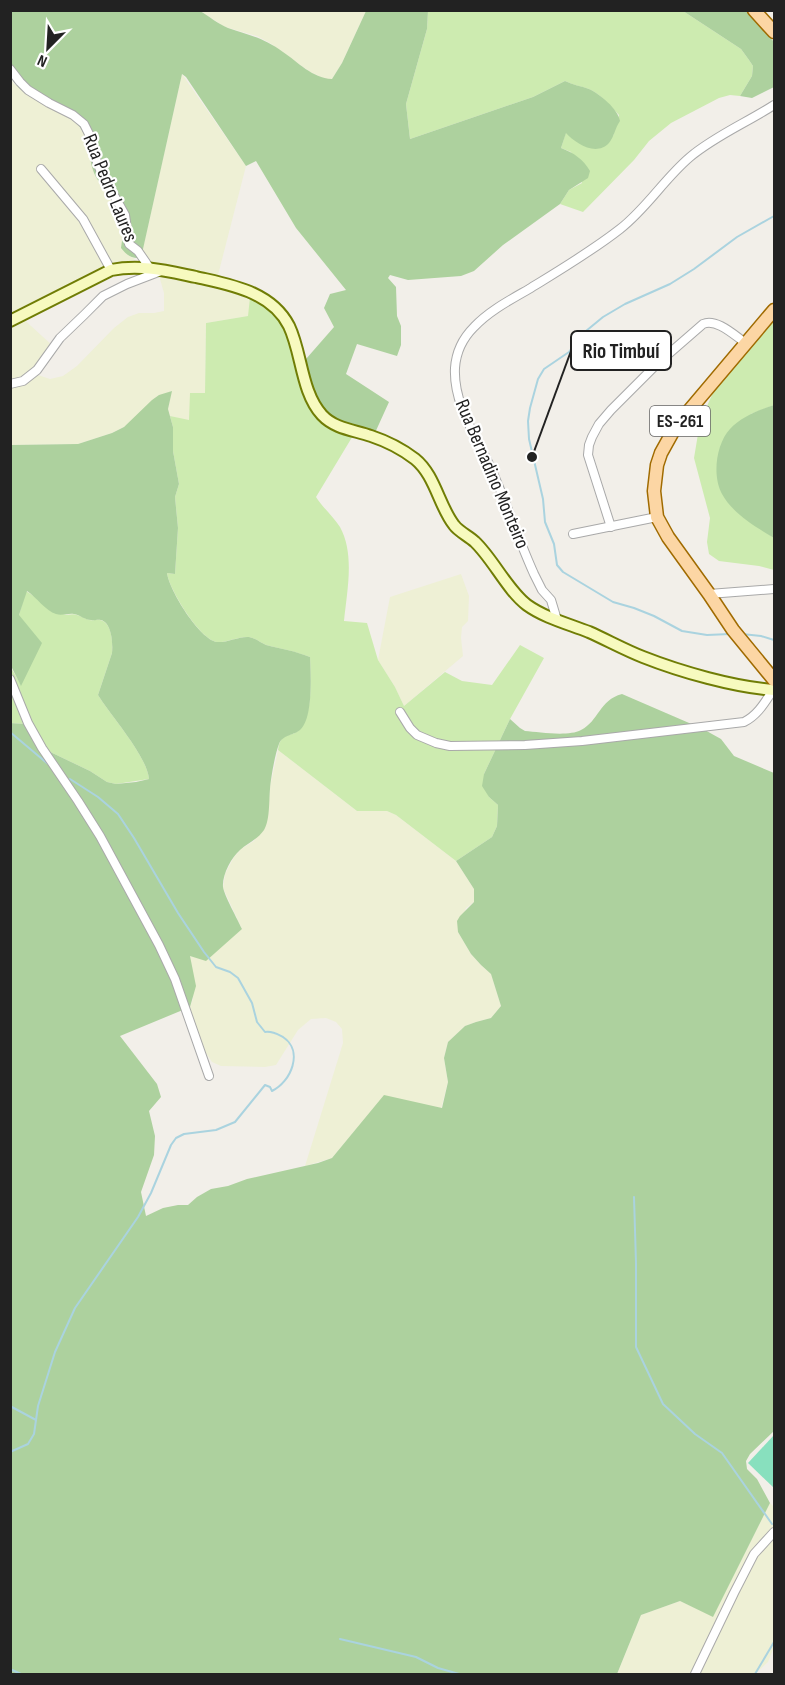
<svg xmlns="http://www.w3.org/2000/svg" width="785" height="1685" font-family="'Sofia Sans Condensed',sans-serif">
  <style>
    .farmland { fill: #eef0d5 }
    .grass { fill: #cdebb0 }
    .forest { fill: #add19e }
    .pitch { fill: #88e0be }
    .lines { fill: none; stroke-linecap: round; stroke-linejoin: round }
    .stream { stroke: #aad3df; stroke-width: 2 }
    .street-casing { stroke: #a9a9a9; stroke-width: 10 }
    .secondary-casing { stroke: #707d05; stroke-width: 14 }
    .primary-casing { stroke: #a06b00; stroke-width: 15 }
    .street { stroke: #fff; stroke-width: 8 }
    .secondary { stroke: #f7fabf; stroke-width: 10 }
    .primary { stroke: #fcd6a4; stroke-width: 12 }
    .labels { text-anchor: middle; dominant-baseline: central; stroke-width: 4.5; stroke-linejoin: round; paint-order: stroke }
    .shield { fill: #fff; stroke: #646464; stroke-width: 1.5 }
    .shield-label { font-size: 18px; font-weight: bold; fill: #222 }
    .street-label { font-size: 20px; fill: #222; stroke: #fff }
    .leader { fill: none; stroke: #222; stroke-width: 2 }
    .callout-dot { fill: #222; stroke: #fff; stroke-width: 2 }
    .callout { fill: #fff; stroke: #222; stroke-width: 2 }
    .callout-label { font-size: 21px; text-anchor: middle; font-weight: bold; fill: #222 }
  </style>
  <rect width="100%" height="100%" fill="#f2efe9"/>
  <g class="farmland">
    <path d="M200,11H366L342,63L332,79H325L310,72L270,43L257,36L225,27Z"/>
    <path d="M182,74L246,166L217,279L251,288L249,316L206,323L205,393L200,394L189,421L170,416L168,409L171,391L124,427L112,433L78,444L11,445L10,78L14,84L77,123L85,136L95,175L117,208L123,221L128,255L135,259L19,315L54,347L38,375L50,379L63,376L77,366L114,328L128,317L139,313H154L164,311V293L156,265L141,257Z"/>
    <path d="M461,574L469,596L468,621L462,627L461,638L463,656L404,706L395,687L378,660L390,597Z"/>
    <path d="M278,750L357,811H387L396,815L456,861L474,889V902L466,908L458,932L471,954L481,965L491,974L501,1006L491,1018L476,1022L465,1026L448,1042L444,1058L448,1082L441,1109L384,1096L332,1158L305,1166L343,1043L342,1029L336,1022L326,1018L311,1019L298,1030L276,1065L265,1067L221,1066L212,1062L200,1044L190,1007L193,999L190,956L242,929L223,888L225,874L234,857L241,849L254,841L268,811L270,787Z"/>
    <path d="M770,1503L774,1507V1647L768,1662L755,1674H617L641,1615L680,1601L713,1616Z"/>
  </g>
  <g class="grass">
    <path d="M428,11H683L741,49L749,60L753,66L752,76L740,96L730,95L719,98L671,123L649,141L634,160L583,212L560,204L569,190L582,183L571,152L561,148L566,132L613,136L619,115C610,106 601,94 589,89C580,86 573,85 565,81L533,97L410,139L406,104L427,29Z"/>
    <path d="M251,288L260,291L275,300L288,315L296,328L306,359L312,390L354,434L316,497C323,508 333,516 340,527C355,554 347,591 344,621L367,623L378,660L395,687L404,706L445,672L462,681L492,685L520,645L544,658L510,719L484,774L489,797L498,805L497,826L492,837L456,861L396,815L387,811H357L278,750C281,730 291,739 300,729C313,713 311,678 310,657C294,651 282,649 266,645C261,643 255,638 249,637C240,636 225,643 217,642C200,640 169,589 167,573L175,574L178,528L175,497L179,484L173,451V427L170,416L189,420L190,393H205L206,323L248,316Z"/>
    <path d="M774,315V405L751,414L736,511L774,538V570L759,566L719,561L709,554L707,542L710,518L694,458L700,422L719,379Z"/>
    <path d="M26,591C39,599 47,608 63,614C68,616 72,613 77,615C81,616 85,619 90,620C93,621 96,619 100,620C112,622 113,643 112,653L98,695C111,716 147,756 149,779L116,784L107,782L90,771L44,749L26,724L11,723L10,666L21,685L19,615Z"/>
  </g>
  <g class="forest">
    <path d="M10,11H200C209,16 218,24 228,28C249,35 264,38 283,52C298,62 312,78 332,79L342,63L366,11H428L427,29L406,104L410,139L533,97L565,81C573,85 581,86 589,89C600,94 618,109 620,121C615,128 614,137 609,143C596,157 575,143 566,133L561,148C574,153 583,159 590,171L588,178L569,190L560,204L503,245L474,271L461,276L408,280L390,275L388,278L396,287L397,316L401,326V345L397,356L357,344L346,374L389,402L374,435L326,418L312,390L306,359L334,327L324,308L330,294L346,290L296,228L256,161L246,166L186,77L182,74L141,258C131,259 127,255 121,248C122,239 125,228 123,220C119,204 104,191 96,177C87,160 91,135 75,122C55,105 25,101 11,78Z"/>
    <path d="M683,11H748L774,42V87L752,98L740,96L752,76L753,66L749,60L741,49Z"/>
    <path d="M172,391L168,409L173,427V451L179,484L175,497L178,528L175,574L167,573C169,590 200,640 217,642C226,643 240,636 249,637C255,638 261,643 266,645C282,649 295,651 310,657C311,674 313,717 301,729C294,736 283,734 279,744C275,754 271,777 270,789C269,800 270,821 264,830C258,839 248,843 240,850C231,858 222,875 223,887C224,895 238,920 242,929L206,961L190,956L196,986L190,1007L120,1036L157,1084L161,1097L149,1111L155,1136L154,1155L141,1192L146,1216L163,1208L178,1205H188L197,1197L211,1189L228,1186L247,1179L318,1163L332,1158L384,1095L442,1108L448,1082L444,1058L448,1042L465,1026L476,1022L491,1018L501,1006L491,974L481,965L471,954L458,932L457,921L460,916L474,902V889L456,861L492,837L497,826L498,805L489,797L482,786L484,774L510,719L520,728L525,731C539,732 568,737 581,730C599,721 599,700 622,694L703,729L721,739L734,756L774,773V1431L750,1454L746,1461L747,1469L757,1479L770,1503L713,1617L680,1601L641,1615L617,1674H11L10,723L26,724L44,749L90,771L107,782L116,784L136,782L149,779C147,756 111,716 98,695L112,653C113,644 112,623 101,620C95,619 97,621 91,620C85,620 80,615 74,614C68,613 62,616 56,614C46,611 36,597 27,591L19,615L42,643L21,686L11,666V445L78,444L112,433L124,427L152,400L159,395Z"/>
    <path d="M774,405V538C756,527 733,514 722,494C712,476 716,444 730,429C741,417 759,410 774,405Z"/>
  </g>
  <path class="pitch" d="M774,1435V1488L748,1463Z"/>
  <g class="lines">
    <g class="stream">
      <path d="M730,634L707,635L682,631L654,616L634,608L613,602L563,572L557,565L554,544L545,522L543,499L529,439L528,421L530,408L538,379L544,369L569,352L586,331L603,317L625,304L670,284L694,269L737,237L774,216"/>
      <path d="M742,634L761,636L774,640"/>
      <path d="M10,732L48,764"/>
      <path d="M634,1197L636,1263V1347L663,1404L695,1434L722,1453L772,1524"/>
      <path d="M10,1406L36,1420"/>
      <path d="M10,1452L28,1444L34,1434L38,1406L55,1352L75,1308L138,1217L151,1193L171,1145L176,1138L184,1134L216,1130L235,1122L265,1085L270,1087L272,1091C291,1082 304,1051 283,1037C277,1034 272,1031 265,1032L257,1022L252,1003L238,978L230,972L216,967L204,952L178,913L134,838L118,814L98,797L70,779"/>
      <path d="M340,1639L416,1657L438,1668L459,1674"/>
      <path d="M10,1669L21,1674"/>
      <path d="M755,1674L774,1642"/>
    </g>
    <defs>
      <g id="street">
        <path d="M10,69L20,82L28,90L49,103L73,115L84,124L90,136L94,154L101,172L125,215L129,244L138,251L149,267"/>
        <path d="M41,169L83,219L111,270"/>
        <path d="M10,384L23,381L37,370L60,338L84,315L103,296L127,284L161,271"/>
        <path d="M611,527L588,455L589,445L592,437L599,424L611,410L657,364L703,324C717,318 735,336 747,344"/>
        <path d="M573,534L657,517"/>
        <path d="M709,594L774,589"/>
        <path d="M557,620L551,600L542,590L534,574C519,541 508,507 493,473C479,440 453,406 455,368C456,353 463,338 474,327C489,311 510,300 529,289C560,270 592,251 620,229C647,208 664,179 690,157C715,136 746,123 774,105"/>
        <path d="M10,679L28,723L42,748L78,801L100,836L159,945L175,979L209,1076"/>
        <path d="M400,712L410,728L417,735L436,743L450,746L525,745L582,741L744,722C758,715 765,702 773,690"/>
        <path d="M695,1674L734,1593L754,1554L774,1532"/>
      </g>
      <path id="secondary" d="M10,321L111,270C141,264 167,271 196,277C230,285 271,291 289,326C302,353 301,392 322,415C335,429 354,430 371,436C386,441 402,449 415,459C435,475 439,506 454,525C459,532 469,536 475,542C493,559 508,591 527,605C545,618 569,624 589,632C607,640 625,650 643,657C681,672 734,687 774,690"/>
      <g id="primary">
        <path d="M754,10L774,32"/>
        <path d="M774,310L676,426L661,453L657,465L654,491L657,517L668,537L709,594L733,630L774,680"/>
      </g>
    </defs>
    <use href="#street" class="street-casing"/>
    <use href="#secondary" class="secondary-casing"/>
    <use href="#primary" class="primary-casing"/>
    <use href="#street" class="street"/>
    <use href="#secondary" class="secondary"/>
    <use href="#primary" class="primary"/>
  </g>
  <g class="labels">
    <rect class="shield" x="650" y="406" width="60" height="30" rx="4.5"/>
    <g class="shield-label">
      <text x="680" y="421">ES-261</text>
    </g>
    <g class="street-label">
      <text transform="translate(110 188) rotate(68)">Rua Pedro Laures</text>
      <text transform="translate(492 474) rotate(67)">Rua Bernadino Monteiro</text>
    </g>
  </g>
  <path class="leader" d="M532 457L571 351"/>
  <circle class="callout-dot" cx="532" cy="457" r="6"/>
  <rect class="callout" x="571" y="331" width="100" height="39" rx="6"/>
  <g class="callout-label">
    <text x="621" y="358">Rio Timbuí</text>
  </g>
  <rect width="785" height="1685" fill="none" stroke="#222222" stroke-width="24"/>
  <g transform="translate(48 48) rotate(204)" stroke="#ffffff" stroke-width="4.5" paint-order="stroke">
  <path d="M0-4.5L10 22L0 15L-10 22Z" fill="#222222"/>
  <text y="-9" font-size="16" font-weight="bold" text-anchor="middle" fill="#222222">N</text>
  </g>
</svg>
